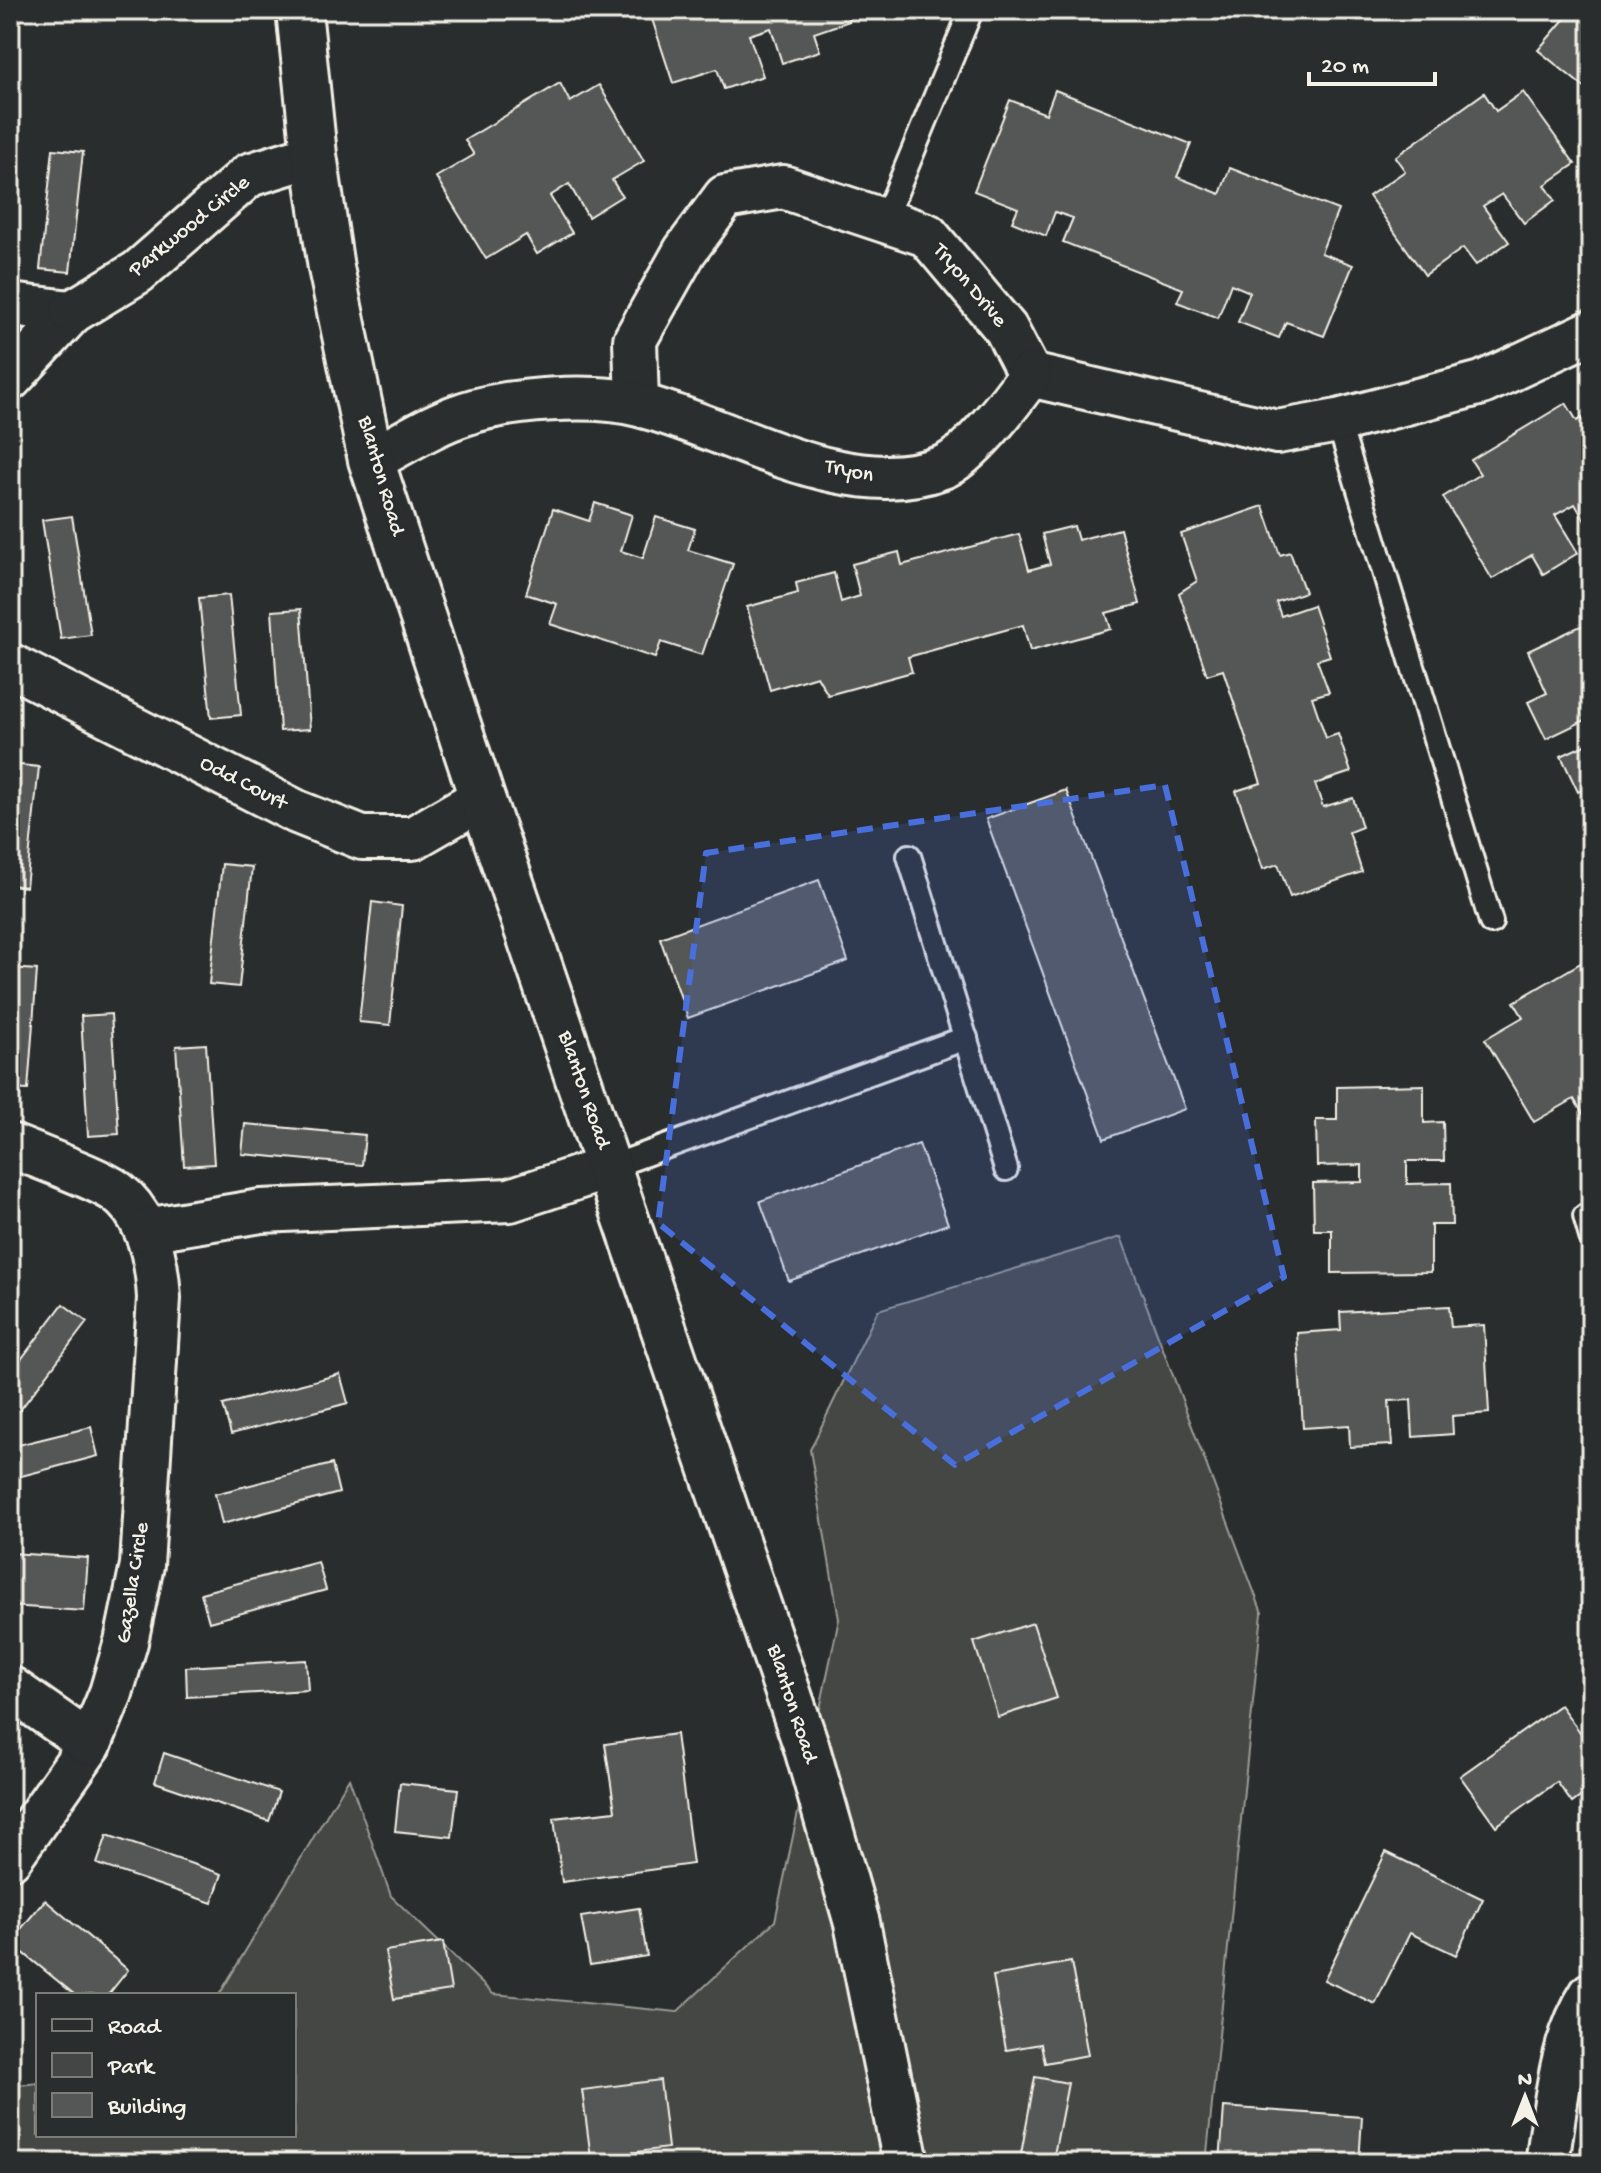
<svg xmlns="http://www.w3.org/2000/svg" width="1601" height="2173" font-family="'Gochi Hand',sans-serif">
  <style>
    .green { fill: #444645; stroke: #9c9c96; stroke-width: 2 }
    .building { fill: #555756; stroke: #f4f1e8; stroke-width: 2 }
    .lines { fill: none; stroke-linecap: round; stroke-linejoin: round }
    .lane-casing { stroke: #f4f1e8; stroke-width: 28 }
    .street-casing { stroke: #f4f1e8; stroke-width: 48 }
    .secondary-casing { stroke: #f4f1e8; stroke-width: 50 }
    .lane { stroke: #2a2d2e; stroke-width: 22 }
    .street { stroke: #2a2d2e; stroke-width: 42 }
    .secondary { stroke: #2a2d2e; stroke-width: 44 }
    .marked { fill: #486fdb; fill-opacity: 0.2; stroke: #486fdb; stroke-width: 6; stroke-dasharray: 16 10; stroke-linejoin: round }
    .labels { text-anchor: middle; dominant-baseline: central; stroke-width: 6; stroke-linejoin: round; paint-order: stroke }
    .street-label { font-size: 22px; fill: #f4f1e8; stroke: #2a2d2e }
  </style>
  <rect width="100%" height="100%" fill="#2a2d2e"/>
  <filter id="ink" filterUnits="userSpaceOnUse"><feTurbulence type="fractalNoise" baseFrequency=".0125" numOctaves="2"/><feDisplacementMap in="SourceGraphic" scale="16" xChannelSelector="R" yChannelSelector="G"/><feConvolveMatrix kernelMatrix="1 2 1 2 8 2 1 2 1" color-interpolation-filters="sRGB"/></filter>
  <g filter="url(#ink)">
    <path class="green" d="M1121,1237L1262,1613L1206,2163H10V2086L38,2083V2135H294V1995H219L349,1778L391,1896L493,1994L677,2012L775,1921L839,1619L810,1450L878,1310Z"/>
    <g class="building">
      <path d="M649,10H846L849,21L814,33L820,51L782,63L771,28L749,35L763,76L724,89L717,69L673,83Z"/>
      <path d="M1559,10H1591V93L1538,50L1566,17Z"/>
      <path d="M560,83L570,102L599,85L644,161L612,180L622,196L588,217L569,184L550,196L572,233L537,254L526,235L486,259L436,177L474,155L465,140Z"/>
      <path d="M1055,90L1191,144L1177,177L1220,194L1230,168L1338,210L1321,253L1353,265L1324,336L1286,322L1279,338L1238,322L1250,292L1231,284L1218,318L1177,302L1183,289L1063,242L1073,218L1055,212L1046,236L1012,222L1018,208L974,191L1010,100L1046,114Z"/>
      <path d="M1523,92L1575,164L1545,185L1555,200L1524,223L1502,194L1483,206L1509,242L1476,265L1463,248L1425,275L1369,196L1405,171L1395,157L1484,93L1496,111Z"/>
      <path d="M53,149L83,152L70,272L40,269Z"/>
      <path d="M1566,403L1577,421L1591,413V531L1575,504L1555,515L1578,553L1543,574L1532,555L1492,579L1443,497L1480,474L1471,460Z"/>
      <path d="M595,503L632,515L621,551L643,558L656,517L695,529L688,550L733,564L702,655L661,642L655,658L550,624L557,604L526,594L553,509L589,521Z"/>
      <path d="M1263,506L1280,555L1290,552L1305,592L1276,602L1281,616L1313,605L1330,656L1317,660L1329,692L1312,697L1326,738L1338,734L1351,772L1315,784L1323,807L1353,798L1362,827L1349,832L1362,872L1290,897L1278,864L1263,869L1236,791L1261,783L1223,670L1207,675L1179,593L1197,581L1181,534Z"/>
      <path d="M72,516L91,635L61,639L42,520Z"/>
      <path d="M1074,526L1078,540L1120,529L1140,604L1106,613L1111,629L1030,651L1023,625L908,657L912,672L828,695L817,676L770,690L747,607L798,593L796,583L834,573L841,602L860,596L852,564L899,552L902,565L1019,534L1029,570L1050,564L1042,534Z"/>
      <path d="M229,595L241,715L211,718L199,598Z"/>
      <path d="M301,609L310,729L280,731L272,611Z"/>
      <path d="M1591,621V733L1585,720L1546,739L1528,702L1547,693L1528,651Z"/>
      <path d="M1591,742V786L1578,792L1561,756Z"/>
      <path d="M10,764L39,767L26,887L10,885Z"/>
      <path d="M1066,790L1185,1109L1104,1139L986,819Z"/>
      <path d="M222,864L252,867L239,987L209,984Z"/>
      <path d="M819,880L848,961L688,1018L660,938Z"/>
      <path d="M372,902L402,906L390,1025L359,1022Z"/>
      <path d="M1591,957V1114L1585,1117L1574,1099L1534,1122L1485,1039L1523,1017L1514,1002Z"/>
      <path d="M10,968L37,970L28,1090L10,1089Z"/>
      <path d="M111,1014L119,1134L88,1136L81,1016Z"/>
      <path d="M206,1044L214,1164L184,1166L176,1046Z"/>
      <path d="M1424,1085V1123L1443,1122L1444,1161H1407V1184L1451,1183L1452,1225H1431V1272L1332,1273V1230H1314L1313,1183L1362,1182V1165L1317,1166L1316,1120H1337V1087Z"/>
      <path d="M245,1124L365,1135L362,1165L242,1154Z"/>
      <path d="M919,1144L948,1224L789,1281L760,1201Z"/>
      <path d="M63,1304L87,1322L14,1418L10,1415V1374Z"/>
      <path d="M1449,1306L1451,1327L1484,1325L1489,1413L1452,1416L1453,1434L1413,1437L1411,1400L1389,1401L1392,1445L1350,1447L1349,1425L1303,1428L1297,1333L1341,1330L1340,1312Z"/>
      <path d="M340,1374L348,1403L231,1434L223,1405Z"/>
      <path d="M91,1427L98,1456L10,1479V1447Z"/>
      <path d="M332,1464L339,1493L222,1524L215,1494Z"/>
      <path d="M10,1553L88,1558L84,1611L10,1606Z"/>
      <path d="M318,1562L326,1590L209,1622L201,1593Z"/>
      <path d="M1033,1623L1057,1698L998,1717L974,1642Z"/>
      <path d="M306,1660L308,1690L187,1697L186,1667Z"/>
      <path d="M1560,1705L1591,1747V1789L1572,1803L1557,1782L1496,1826L1460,1776Z"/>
      <path d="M676,1734L693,1864L562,1882L554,1818L615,1811L605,1744Z"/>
      <path d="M164,1753L279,1792L269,1821L155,1782Z"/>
      <path d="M400,1783L458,1789L452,1837L395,1831Z"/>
      <path d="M107,1835L222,1874L212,1903L97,1864Z"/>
      <path d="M1386,1852L1483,1899L1456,1955L1410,1933L1375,2004L1324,1980Z"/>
      <path d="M45,1900L128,1970L108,1995H75L10,1942Z"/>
      <path d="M639,1908L647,1956L590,1965L581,1917Z"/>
      <path d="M443,1942L451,1990L394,1999L385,1951Z"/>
      <path d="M1071,1962L1088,2055L1045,2063L1041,2044L1006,2050L993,1976Z"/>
      <path d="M1035,2077L1068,2083L1053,2160L1021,2154Z"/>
      <path d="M660,2080L668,2148L591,2158L582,2090Z"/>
      <path d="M1224,2107L1362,2117L1359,2163H1220Z"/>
    </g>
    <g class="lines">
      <defs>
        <g id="lane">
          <path d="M885,219L968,18"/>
          <path d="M1338,421L1491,922"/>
          <path d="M909,856L1006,1169"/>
          <path d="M610,1167L966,1038"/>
          <path d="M1591,1213L1585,1216L1591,1237"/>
        </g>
        <g id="street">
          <path d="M10,305L72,312L10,379"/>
          <path d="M72,312L138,272L249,175L314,155"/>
          <path d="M637,404L635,340L685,251L725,197L783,187L927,235L1006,329L1030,375L1277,432L1338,421L1482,383L1591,332"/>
          <path d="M371,460C401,445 432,424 464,414C508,399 594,393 639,405C732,428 846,504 943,467C969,457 1013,399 1030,375"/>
          <path d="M10,665L297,812L362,838H413L482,798"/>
          <path d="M10,1145C37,1157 96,1177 117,1192C149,1216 157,1261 159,1298L142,1565L126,1642L111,1693L90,1744L10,1858"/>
          <path d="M146,1230L261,1211L510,1200L610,1167"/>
          <path d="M10,1688L90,1744"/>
          <path d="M1547,2163C1556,2106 1559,2044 1591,1994"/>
        </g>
        <path id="secondary" d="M299,10L314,155L331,268L371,460L482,798L806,1745L857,1923L906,2163"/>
      </defs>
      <use href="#lane" class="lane-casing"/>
      <use href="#street" class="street-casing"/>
      <use href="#secondary" class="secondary-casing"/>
      <use href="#lane" class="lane"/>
      <use href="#street" class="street"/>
      <use href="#secondary" class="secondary"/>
    </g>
  </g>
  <path class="marked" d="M1165,785L1284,1277L955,1465L658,1223L706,853Z"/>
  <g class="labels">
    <g class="street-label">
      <text transform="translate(190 227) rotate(-39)">Parkwood Circle</text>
      <text transform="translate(969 286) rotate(50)">Tryon Drive</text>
      <text transform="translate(849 472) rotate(12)">Tryon</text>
      <text transform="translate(380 476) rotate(74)">Blanton Road</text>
      <text transform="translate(243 784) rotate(27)">Odd Court</text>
      <text transform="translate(583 1090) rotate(71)">Blanton Road</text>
      <text transform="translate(134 1583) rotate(-81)">Gazella Circle</text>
      <text transform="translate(791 1704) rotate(72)">Blanton Road</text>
    </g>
  </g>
  <rect width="1601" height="2173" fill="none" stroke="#2a2d2e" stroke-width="40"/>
  <rect x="20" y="20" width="1561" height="2133" fill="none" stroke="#f4f1e8" stroke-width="3" filter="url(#ink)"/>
  <rect x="36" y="1993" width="260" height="144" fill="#2a2d2e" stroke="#7b7b78" stroke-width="2"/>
  <rect x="52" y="2019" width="40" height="12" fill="#2a2d2e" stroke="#7b7b78" stroke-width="2"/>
  <text x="108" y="2033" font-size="24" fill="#f4f1e8">Road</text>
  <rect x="52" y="2053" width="40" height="24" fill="#444645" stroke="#7b7b78" stroke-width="2"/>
  <text x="108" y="2073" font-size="24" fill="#f4f1e8">Park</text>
  <rect x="52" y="2093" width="40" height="24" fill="#555756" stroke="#7b7b78" stroke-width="2"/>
  <text x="108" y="2113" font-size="24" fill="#f4f1e8">Building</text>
  <g transform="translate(1525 2097)" stroke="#2a2d2e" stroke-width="6" paint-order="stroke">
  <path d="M0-6L14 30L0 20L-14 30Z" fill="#f4f1e8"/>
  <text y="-12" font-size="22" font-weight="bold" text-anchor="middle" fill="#f4f1e8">N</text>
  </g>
  <path d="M1309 72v12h126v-12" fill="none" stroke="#f4f1e8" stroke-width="4"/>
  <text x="1321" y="72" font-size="24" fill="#f4f1e8" stroke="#2a2d2e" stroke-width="6" paint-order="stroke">20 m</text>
</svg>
